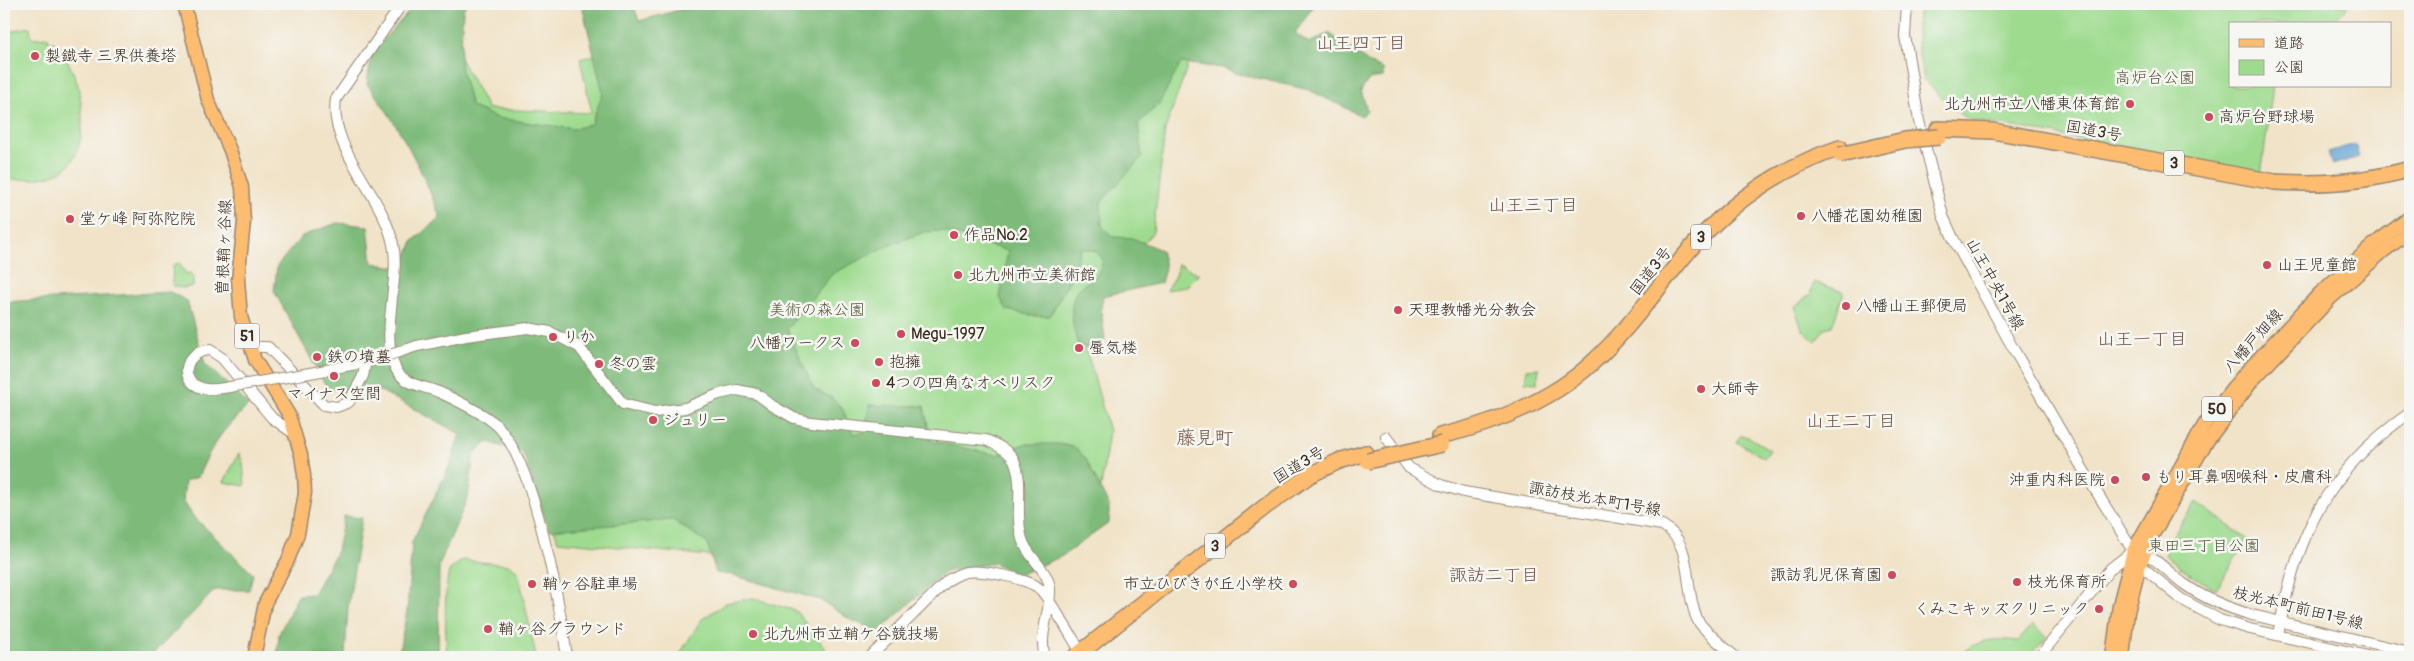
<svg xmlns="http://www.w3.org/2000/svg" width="2414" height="661" font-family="Pangolin,'Klee One',sans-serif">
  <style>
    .green { fill: #9edb8f; stroke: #6c8256 }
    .forest { fill: #7ebb7a; stroke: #5c724c }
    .water { fill: #63a1d5; stroke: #4f667a }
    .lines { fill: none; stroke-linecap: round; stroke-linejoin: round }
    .minor-casing { stroke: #968673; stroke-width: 12 }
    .major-casing { stroke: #968673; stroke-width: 15 }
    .highway-casing { stroke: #968673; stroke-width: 18 }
    .minor { stroke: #fff; stroke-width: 10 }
    .major { stroke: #febc70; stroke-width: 12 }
    .highway { stroke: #febc70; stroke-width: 15 }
    .minor-bridge-casing { stroke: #968673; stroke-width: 12; stroke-linecap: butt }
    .highway-bridge-casing { stroke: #968673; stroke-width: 18; stroke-linecap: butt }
    .minor-bridge { stroke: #fff; stroke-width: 10 }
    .highway-bridge { stroke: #febc70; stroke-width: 15 }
    .poi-dot { fill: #d1495b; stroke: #f6f6f2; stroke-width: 2 }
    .labels { text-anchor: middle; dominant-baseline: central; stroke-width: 5; stroke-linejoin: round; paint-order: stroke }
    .shield { fill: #f6f6f2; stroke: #73675e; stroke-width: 1 }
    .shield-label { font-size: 15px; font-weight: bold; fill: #3b2a1e }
    .poi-label { font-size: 16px; fill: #3b2a1e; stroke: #f6f6f2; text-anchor: start }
    .park-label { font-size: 16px; fill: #54563a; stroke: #f6f6f2 }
    .street-label { font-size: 16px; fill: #3b2a1e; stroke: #f6f6f2 }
    .neighbourhood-label { font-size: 18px; fill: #785444; stroke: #f6f6f2 }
    .quarter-label { font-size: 19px; fill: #785444; stroke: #f6f6f2 }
  </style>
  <rect width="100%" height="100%" fill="#f6f6f2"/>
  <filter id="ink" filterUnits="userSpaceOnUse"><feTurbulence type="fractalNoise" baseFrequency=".02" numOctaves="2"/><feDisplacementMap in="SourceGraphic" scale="10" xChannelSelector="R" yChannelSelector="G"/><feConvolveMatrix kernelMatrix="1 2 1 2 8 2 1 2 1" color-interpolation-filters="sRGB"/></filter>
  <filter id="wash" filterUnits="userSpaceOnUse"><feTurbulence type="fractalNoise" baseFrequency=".0096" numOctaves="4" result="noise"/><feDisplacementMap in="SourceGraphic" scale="20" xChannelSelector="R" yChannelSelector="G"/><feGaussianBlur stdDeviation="1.12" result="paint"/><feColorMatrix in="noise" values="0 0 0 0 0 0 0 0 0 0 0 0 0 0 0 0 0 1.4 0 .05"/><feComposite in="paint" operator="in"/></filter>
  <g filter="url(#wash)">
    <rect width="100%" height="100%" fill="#f1e3c8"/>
    <g class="green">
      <path d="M800,4L1192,53L1165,130L1153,232L1078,319L1109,431L1095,530L740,559L558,541L454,217L446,33L488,109L592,113L580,59Z"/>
      <path d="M1919,4H2349L2342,13L2322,24H2230V86H2273L2261,175L2022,128L1972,121L1957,112L1924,80L1918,51L1917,28Z"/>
      <path d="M30,27L32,38L48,37L49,41L58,44C65,57 74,71 78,86C84,111 87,157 60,172C44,181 22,179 4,180V33Z"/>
      <path d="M179,263L186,274L190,273L193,277V286L184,288L172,286L173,265Z"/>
      <path d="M1178,264L1199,274L1186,287L1166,290L1175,276Z"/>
      <path d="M1814,282L1844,292L1832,326L1825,328L1815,342L1802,329L1794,307L1810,295Z"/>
      <path d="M1539,368L1537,383L1525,382L1527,369Z"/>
      <path d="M1740,436L1749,437L1770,450L1764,458L1737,442Z"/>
      <path d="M239,453L243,463L245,486L224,482Z"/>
      <path d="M2196,502L2247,539L2216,590L2181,568L2166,555L2167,544Z"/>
      <path d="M462,560L509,565L518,571L536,657H447C446,628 443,600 449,571Z"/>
      <path d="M753,598L796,611L825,648L826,657H678L701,620L726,603Z"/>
      <path d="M2033,625L2047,637L2029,657H1957C1977,639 1993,638 2018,641Z"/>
    </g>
    <g class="forest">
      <path d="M416,4H466L463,10L460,65L471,106L497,118L574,129L591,124L603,93L583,9L585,4H633L639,21L690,7L728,4H1315L1295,33L1309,43L1329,33L1372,65L1383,69V77L1369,79L1361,91L1367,110L1362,116L1309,90L1236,73L1223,68L1181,63L1159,104L1138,124L1142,157L1101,202L1102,226L1113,237L1132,238L1161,250L1165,267L1161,283L1103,296L1101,308L1105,339L1098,353L1078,344C1073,329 1067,303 1078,290C1090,277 1098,281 1103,260L1096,251L1081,248L1069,281L1050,316H1034L1007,310L1000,298L1008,251L943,231L924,232L887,246L832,274L787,329L814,389L832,398L842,408L853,434L865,432L869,405L924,406L931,441L997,455L1024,444H1060L1076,448L1086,459L1109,506V523L1062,556L1018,575L994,563L945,572L879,631L851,620L820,600L732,575L716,573L707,543L673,520L549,530L523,453L488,442L474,453L468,497L439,565L438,657H398L407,611L412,542L450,465L460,434L381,391L340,392L326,386L274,291L277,266L302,236L337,223L368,226L372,263L402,268L413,241L440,217C423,170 398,123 367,84L372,52Z"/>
      <path d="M170,292L187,301L205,364L249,405C222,431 213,442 198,477L185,481L183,501L193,516L253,574L249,590H215L150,657H4V302Z"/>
      <path d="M344,516L362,518L348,607L345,657H277L279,634L298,595L313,594L337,551Z"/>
    </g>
    <path class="water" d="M2355,144L2359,157L2332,165L2328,152Z"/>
  </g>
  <g filter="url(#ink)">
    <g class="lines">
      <defs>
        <g id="minor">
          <path d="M402,4L336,99C328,149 383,194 393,244C401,280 378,340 397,371C407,387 428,386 443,394C460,402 479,411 493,422C533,452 560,606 567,657"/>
          <path d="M1907,4L1905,36L1919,121L1943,216L1954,240L2014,350L2091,483L2133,551L2140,565L2181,599L2220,620L2250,629L2372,657"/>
          <path d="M417,346L466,336L528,328L550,332L579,347L623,404L655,412L685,408L719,394L737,390L757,394L773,406L794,418L811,422L986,440C995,444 1009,450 1014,460C1025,485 1014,513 1022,539C1027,557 1049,570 1050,589C1051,611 1038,635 1045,657"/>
          <path d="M257,347H268L324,405L337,407L349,402L363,376L366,362"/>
          <path d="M321,371L371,361"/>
          <path d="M230,387C222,388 211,391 202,388C177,380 185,351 210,350L222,358L272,418L296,435"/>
          <path d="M1386,437L1409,468L1441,485L1464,492L1662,525C1695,543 1683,588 1697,619C1703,631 1725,647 1735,657"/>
          <path d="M2139,552C2156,557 2170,574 2184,584C2205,599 2228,608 2252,615L2410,652"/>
          <path d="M2278,635C2296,537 2325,471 2410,413"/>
          <path d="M870,657L948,580C954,577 960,573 966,572C982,570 1030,578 1041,590C1056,609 1068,631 1081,652"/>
          <path d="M2039,657L2111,568L2133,551"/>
        </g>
        <g id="major">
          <path d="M184,4L208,100L230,150L242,187L244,222L238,280L241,317L255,360L289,415L301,455L304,475L305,493L298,534L288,560L265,603L254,657"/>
          <path d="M2112,657L2119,605L2133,551L2204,425L2244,374L2320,293L2374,244L2410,217"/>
          <path d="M2123,657L2128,612L2140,565L2152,536L2206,443L2253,380L2330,299L2384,251L2410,232"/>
        </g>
        <g id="highway">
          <path d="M1938,129L1993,131L2275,182C2321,185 2366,182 2410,169"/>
          <path d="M1440,436C1495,423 1550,402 1592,363C1626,332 1652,295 1681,260C1723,208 1776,169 1840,148"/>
          <path d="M1075,657L1266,506L1310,475L1339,461L1366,453"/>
        </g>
      </defs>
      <use href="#minor" class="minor-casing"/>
      <use href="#major" class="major-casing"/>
      <use href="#highway" class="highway-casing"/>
      <use href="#minor" class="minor"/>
      <use href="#major" class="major"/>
      <use href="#highway" class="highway"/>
      <defs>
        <g id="minor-bridge">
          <path d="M372,361L417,346"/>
          <path d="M230,387L321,371"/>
        </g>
        <g id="highway-bridge">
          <path d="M1840,155L1905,140L1939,137"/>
          <path d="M1368,461L1442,444"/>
        </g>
      </defs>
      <use href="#minor-bridge" class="minor-bridge-casing"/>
      <use href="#highway-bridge" class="highway-bridge-casing"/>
      <use href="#minor-bridge" class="minor-bridge"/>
      <use href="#highway-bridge" class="highway-bridge"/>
    </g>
  </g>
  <g class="poi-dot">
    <circle cx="35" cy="56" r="5"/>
    <circle cx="2130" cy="104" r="5"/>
    <circle cx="2209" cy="117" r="5"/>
    <circle cx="1801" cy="216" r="5"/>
    <circle cx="70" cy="219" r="5"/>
    <circle cx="954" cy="235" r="5"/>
    <circle cx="2267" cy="265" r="5"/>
    <circle cx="958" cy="275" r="5"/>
    <circle cx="1846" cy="306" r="5"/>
    <circle cx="1398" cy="310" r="5"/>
    <circle cx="901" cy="334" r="5"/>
    <circle cx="553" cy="337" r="5"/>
    <circle cx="855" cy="343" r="5"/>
    <circle cx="1079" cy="348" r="5"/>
    <circle cx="317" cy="357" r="5"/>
    <circle cx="879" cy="362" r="5"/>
    <circle cx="599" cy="364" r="5"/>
    <circle cx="334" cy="376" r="5"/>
    <circle cx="876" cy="383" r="5"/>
    <circle cx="1701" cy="389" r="5"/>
    <circle cx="653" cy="420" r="5"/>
    <circle cx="2146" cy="477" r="5"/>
    <circle cx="2115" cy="480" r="5"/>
    <circle cx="1892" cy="575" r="5"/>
    <circle cx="2017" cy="582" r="5"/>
    <circle cx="532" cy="584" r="5"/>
    <circle cx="1293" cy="584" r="5"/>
    <circle cx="2099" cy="609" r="5"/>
    <circle cx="488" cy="629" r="5"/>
    <circle cx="753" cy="634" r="5"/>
  </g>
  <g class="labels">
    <g class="shield">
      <rect x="2164" y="150.5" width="20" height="25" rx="4"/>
      <rect x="1691" y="224.5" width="20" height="25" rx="4"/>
      <rect x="234.5" y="323.5" width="25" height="25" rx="4"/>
      <rect x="2202" y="396.5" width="30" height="25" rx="4"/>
      <rect x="1205" y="533.5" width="20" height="25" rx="4"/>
    </g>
    <g class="shield-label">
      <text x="2174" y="163">3</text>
      <text x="1701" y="237">3</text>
      <text x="247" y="336">51</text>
      <text x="2217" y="409">50</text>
      <text x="1215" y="546">3</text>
    </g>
    <g class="poi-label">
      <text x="45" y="56">製鐵寺 三界供養塔</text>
      <text x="2120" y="104" text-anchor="end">北九州市立八幡東体育館</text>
      <text x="2219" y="117">高炉台野球場</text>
      <text x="1811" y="216">八幡花園幼稚園</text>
      <text x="80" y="219">堂ケ峰 阿弥陀院</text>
      <text x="964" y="235">作品No.2</text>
      <text x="2277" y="265">山王児童館</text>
      <text x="968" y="275">北九州市立美術館</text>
      <text x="1856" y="306">八幡山王郵便局</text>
      <text x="1408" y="310">天理教幡光分教会</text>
      <text x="911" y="334">Megu-1997</text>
      <text x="563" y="337">りか</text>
      <text x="845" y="343" text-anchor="end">八幡ワークス</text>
      <text x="1089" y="348">蜃気楼</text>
      <text x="327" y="357">鉄の墳墓</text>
      <text x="889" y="362">抱擁</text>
      <text x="609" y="364">冬の雲</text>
      <text x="886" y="383">4つの四角なオベリスク</text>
      <text x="1711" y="389">大師寺</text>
      <text x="334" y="394" text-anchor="middle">マイナス空間</text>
      <text x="663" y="420">ジュリー</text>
      <text x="2156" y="477">もり耳鼻咽喉科・皮膚科</text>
      <text x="2105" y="480" text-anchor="end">沖重内科医院</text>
      <text x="1882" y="575" text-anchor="end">諏訪乳児保育園</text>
      <text x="2027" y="582">枝光保育所</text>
      <text x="542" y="584">鞘ヶ谷駐車場</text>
      <text x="1283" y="584" text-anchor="end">市立ひびきが丘小学校</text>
      <text x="2089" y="609" text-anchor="end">くみこキッズクリニック</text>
      <text x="498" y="629">鞘ヶ谷グラウンド</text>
      <text x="763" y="634">北九州市立鞘ケ谷競技場</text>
    </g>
    <g class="park-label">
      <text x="2155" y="78">高炉台公園</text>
      <text x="817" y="310">美術の森公園</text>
      <text x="2204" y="546">東田三丁目公園</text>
    </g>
    <g class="street-label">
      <text transform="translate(2094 131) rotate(10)">国道3号</text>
      <text transform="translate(224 247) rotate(-88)">曽根鞘ヶ谷線</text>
      <text transform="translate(1651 271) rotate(-52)">国道3号</text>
      <text transform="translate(1995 284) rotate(61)">山王中央1号線</text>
      <text transform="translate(2253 341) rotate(-48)">八幡戸畑線</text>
      <text transform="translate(1299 465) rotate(-31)">国道3号</text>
      <text transform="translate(1595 499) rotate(10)">諏訪枝光本町1号線</text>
      <text transform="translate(2298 608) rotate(14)">枝光本町前田1号線</text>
    </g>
    <g class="neighbourhood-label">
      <text x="1361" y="43">山王四丁目</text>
      <text x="1533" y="205">山王三丁目</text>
      <text x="2142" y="339">山王一丁目</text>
      <text x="1851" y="421">山王二丁目</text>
      <text x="1494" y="575">諏訪二丁目</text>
    </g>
    <g class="quarter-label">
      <text x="1205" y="438">藤見町</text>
    </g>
  </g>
  <rect width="2414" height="661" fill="none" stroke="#f6f6f2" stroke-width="20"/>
  <rect x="2229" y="22" width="162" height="65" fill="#f6f6f2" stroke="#aba49d"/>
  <rect x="2239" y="39" width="25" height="8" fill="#febc70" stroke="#aba49d"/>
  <text x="2274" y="48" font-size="15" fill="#3b2a1e">道路</text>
  <rect x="2239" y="60" width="25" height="15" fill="#9edb8f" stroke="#aba49d"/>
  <text x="2274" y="72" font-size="15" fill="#3b2a1e">公園</text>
</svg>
